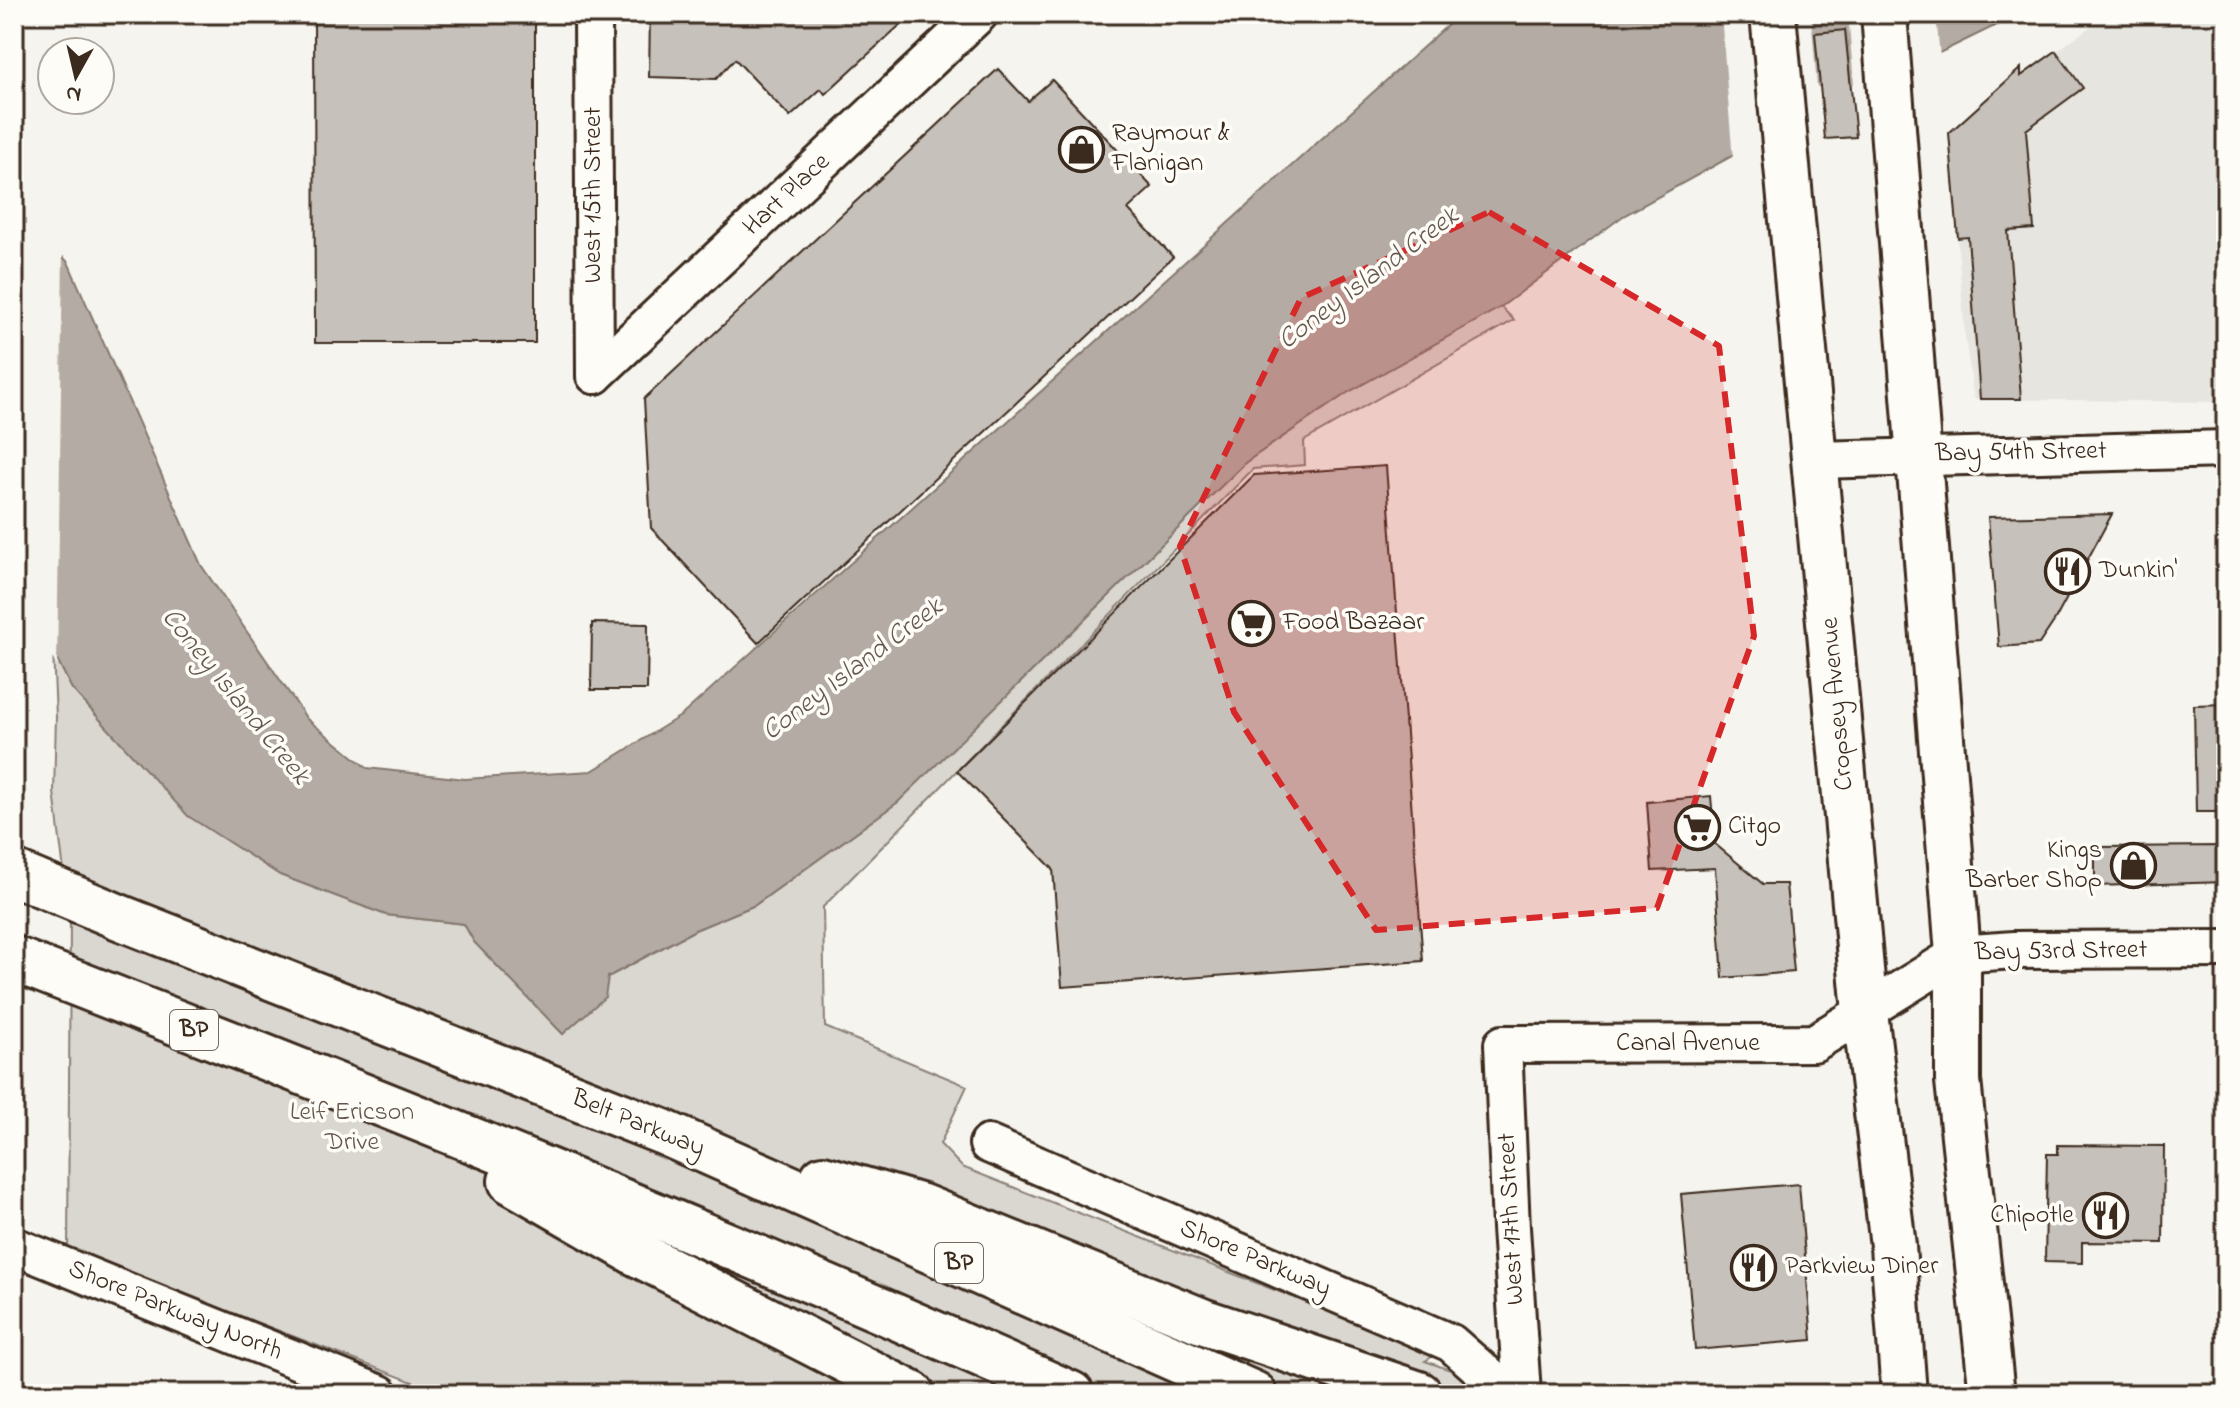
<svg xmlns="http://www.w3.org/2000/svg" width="2240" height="1408" font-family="'Indie Flower',sans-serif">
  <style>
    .built { fill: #e7e5df }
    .green { fill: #dad6d0; stroke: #8a8077; stroke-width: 2 }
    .water { fill: #b4aca4; stroke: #84786e; stroke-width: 2 }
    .pier { fill: #f5f4ee }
    .building { fill: #c7c1bb; stroke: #3b2a1e; stroke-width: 2 }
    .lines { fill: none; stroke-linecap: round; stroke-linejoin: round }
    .street-casing { stroke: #3b2a1e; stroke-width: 42 }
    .secondary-casing { stroke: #3b2a1e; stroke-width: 50 }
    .highway-casing { stroke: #3b2a1e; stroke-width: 50 }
    .street { stroke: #fdfcf7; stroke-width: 36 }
    .secondary { stroke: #fdfcf7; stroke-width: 44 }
    .highway { stroke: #fdfcf7; stroke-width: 44 }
    .marked { fill: #d62828; fill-opacity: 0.2; stroke: #d62828; stroke-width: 6; stroke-dasharray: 16 10; stroke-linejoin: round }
    .labels { text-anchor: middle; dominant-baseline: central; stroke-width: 7; stroke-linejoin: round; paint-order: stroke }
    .shield { fill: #fdfcf7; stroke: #75695f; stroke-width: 2 }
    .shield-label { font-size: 24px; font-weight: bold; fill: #3b2a1e }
    .poi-label { font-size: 26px; fill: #3b2a1e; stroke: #fdfcf7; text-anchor: start }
    .street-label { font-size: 26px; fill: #3b2a1e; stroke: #fdfcf7 }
    .park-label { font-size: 26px; fill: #63554a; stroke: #fdfcf7 }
    .water-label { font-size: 28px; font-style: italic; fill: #65584d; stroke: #fdfcf7 }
  </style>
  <rect width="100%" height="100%" fill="#f5f4ee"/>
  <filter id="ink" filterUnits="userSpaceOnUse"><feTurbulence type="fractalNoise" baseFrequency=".0125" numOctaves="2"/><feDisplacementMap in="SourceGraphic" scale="16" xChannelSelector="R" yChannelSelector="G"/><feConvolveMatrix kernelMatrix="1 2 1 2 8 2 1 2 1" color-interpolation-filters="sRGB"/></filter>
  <g filter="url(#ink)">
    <path class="built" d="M2108,14H2226V390L2216,402L1974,399L1965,336L1949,133L2021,68L2022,76Z"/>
    <path class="green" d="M1501,307L1514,320L1304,441L1305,465L1253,469L823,907L825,1027L967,1086L940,1144L962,1167L1437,1354L1425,1361L1518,1394H444L68,1250L70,919L54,792L56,717L53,651L72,689L189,816L280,875L386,915L464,924L474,942L563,1034L608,977L695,930L755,905L898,802L1246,462L1347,393Z"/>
    <path class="water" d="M1460,14H2019L1759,141L1623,216L1501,307L1347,393L1246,462L898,802L755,905L695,930L608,977L605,997L563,1034L474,942L464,924L386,915L280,875L188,816L72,689L14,573V210L68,262L201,565L307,719L367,768L465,779L592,771L682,715Z"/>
    <g class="pier">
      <path d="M1721,14H1811L1817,87L1854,84L1848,14H1936L1940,58L1733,160Z"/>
      <path d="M14,206L63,251L57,667L14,582Z"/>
    </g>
    <g class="building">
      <path d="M314,14H535V343H315Z"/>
      <path d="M650,14H912L825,94L821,89L790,117L735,59L716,79L649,77Z"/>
      <path d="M1845,30L1856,137L1825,139L1815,33Z"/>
      <path d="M2056,51L2083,88L2026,130L2034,229L2008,231L2021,399H1980L1968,237L1958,238L1949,133L2021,68V76Z"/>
      <path d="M998,69L1028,101L1052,80L1152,187L1128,209L1173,257L758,643L651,528L644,399Z"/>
      <path d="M1386,466L1423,961L1062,987L1053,869L957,771L1254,475Z"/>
      <path d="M2112,514L2055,620L2039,644L1999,647L1988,517Z"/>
      <path d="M592,623L648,624L647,690H591Z"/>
      <path d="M2226,704V812H2196L2194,705Z"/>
      <path d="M1711,796L1715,844L1763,884H1786L1794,972L1723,978L1715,868L1652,871L1647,802Z"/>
      <path d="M2226,846V882L2095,886V847Z"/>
      <path d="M2058,1145L2164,1146L2163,1243L2082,1242V1263L2045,1262L2047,1154H2058Z"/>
      <path d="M1799,1184L1812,1340L1695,1350L1681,1194Z"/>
    </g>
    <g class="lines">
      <defs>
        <g id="street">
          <path d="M593,14L595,375"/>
          <path d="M595,375L979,14"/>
          <path d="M1815,460L2226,449"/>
          <path d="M988,1144L1451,1343L1509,1394"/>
          <path d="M14,1246L380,1394"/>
          <path d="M1522,1394L1511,1228L1503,1044L1814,1043L1958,954L2014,950L2226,949"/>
        </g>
        <g id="secondary">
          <path d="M1773,14L1865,1012L1893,1246L1904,1394"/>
          <path d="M1884,14L1958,954V1081L1992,1394"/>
        </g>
        <g id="highway">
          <path d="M14,873L119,917L663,1132L1254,1394"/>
          <path d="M14,959C369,1097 723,1238 1071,1394"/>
          <path d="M823,1178L922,1207L1202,1321L1419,1394"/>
          <path d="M511,1181L636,1253L912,1394"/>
        </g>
      </defs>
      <use href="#street" class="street-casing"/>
      <use href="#secondary" class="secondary-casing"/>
      <use href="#highway" class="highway-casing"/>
      <use href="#street" class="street"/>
      <use href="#secondary" class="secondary"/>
      <use href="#highway" class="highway"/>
    </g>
  </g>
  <path class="marked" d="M1489,212L1719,346L1754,636L1657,908L1376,930L1234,712L1180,546L1301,298Z"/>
  <defs>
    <symbol id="shop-ring" viewBox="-11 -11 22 22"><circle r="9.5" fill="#fdfcf7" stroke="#3b2a1e" stroke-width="1.5"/><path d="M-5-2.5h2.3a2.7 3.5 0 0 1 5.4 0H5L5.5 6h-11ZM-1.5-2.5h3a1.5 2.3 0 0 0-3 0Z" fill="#3b2a1e"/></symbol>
    <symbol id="restaurant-ring" viewBox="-11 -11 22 22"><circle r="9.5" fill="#fdfcf7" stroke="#3b2a1e" stroke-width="1.5"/><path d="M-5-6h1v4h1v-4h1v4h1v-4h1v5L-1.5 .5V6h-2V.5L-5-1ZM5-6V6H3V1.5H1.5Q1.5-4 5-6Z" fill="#3b2a1e"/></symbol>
    <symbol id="supermarket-ring" viewBox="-11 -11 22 22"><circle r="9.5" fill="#fdfcf7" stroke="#3b2a1e" stroke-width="1.5"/><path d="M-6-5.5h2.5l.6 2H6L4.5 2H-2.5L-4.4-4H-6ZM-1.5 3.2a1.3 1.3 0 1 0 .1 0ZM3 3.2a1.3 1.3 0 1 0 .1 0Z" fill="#3b2a1e"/></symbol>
  </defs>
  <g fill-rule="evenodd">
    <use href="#shop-ring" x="1056" y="124" width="51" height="51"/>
    <use href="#restaurant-ring" x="2042" y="546" width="51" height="51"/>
    <use href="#supermarket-ring" x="1226" y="598" width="51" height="51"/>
    <use href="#supermarket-ring" x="1672" y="802" width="51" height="51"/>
    <use href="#shop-ring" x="2108" y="840" width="51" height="51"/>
    <use href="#restaurant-ring" x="2080" y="1190" width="51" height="51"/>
    <use href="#restaurant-ring" x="1728" y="1242" width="51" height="51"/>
  </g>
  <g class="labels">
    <g class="shield">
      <rect x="170" y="1010" width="48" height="40" rx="6"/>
      <rect x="935" y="1243" width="48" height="40" rx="6"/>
    </g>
    <g class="shield-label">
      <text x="194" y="1030">BP</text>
      <text x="959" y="1263">BP</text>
    </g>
    <g class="poi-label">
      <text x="1112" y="134">Raymour &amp;<tspan x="1112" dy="30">Flanigan</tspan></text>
      <text x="2099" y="571">Dunkin'</text>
      <text x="1283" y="623">Food Bazaar</text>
      <text x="1728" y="827">Citgo</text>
      <text x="2102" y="851" text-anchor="end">Kings<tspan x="2102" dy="30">Barber Shop</tspan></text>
      <text x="2074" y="1216" text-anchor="end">Chipotle</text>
      <text x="1785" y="1267">Parkview Diner</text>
    </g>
    <g class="street-label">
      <text transform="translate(594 195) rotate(-90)">West 15th Street</text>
      <text transform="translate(787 195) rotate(-43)">Hart Place</text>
      <text transform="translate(2021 453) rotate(-1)">Bay 54th Street</text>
      <text transform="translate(1838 704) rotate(-95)">Cropsey Avenue</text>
      <text transform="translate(2061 952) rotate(-1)">Bay 53rd Street</text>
      <text x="1688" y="1044">Canal Avenue</text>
      <text transform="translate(638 1124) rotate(22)">Belt Parkway</text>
      <text transform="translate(1512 1219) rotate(-93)">West 17th Street</text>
      <text transform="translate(1255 1259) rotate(23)">Shore Parkway</text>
      <text transform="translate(175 1311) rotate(22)">Shore Parkway North</text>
    </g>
    <g class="park-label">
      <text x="352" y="1113">Leif Ericson<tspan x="352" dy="30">Drive</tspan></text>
    </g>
    <g class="water-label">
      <text transform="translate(1369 279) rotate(-37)">Coney Island Creek</text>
      <text transform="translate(853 670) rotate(-37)">Coney Island Creek</text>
      <text transform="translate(235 697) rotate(51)">Coney Island Creek</text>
    </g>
  </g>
  <rect width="2240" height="1408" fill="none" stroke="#fdfcf7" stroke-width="48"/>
  <rect x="24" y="24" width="2192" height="1360" fill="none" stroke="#3b2a1e" stroke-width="3" filter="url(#ink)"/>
  <g transform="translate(76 76) rotate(188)"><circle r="38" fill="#fdfcf7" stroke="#afa8a0" stroke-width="2"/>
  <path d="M0-6L14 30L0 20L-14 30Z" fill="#3b2a1e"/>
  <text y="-12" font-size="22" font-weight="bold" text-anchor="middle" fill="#3b2a1e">N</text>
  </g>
</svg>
